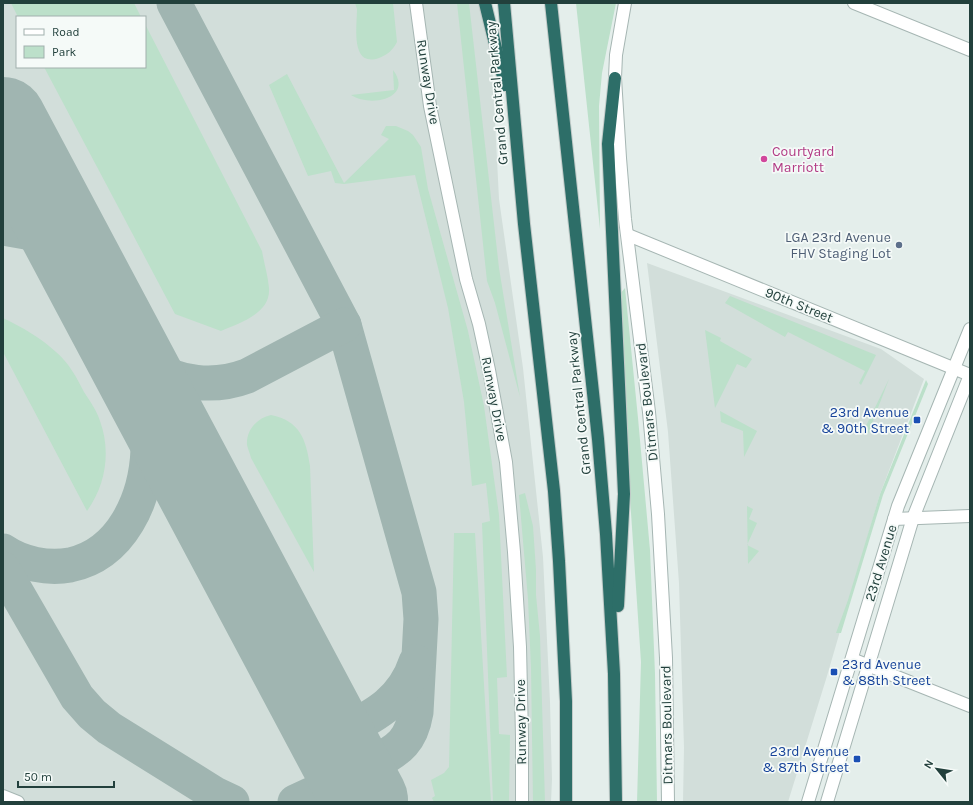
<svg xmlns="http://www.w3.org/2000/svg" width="973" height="805" font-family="Karla,sans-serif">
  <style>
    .built { fill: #d2deda; fill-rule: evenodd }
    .green { fill: #bce0ca }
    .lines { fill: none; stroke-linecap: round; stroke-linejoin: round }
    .taxiway { stroke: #a0b5b1; stroke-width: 35 }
    .runway { stroke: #a0b5b1; stroke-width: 86 }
    .minor-casing { stroke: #a6b6b3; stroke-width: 14 }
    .tertiary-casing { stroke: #a6b6b3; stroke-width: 14 }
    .motorway-casing { stroke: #c1cac8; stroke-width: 14 }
    .minor { stroke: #fff; stroke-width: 12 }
    .tertiary { stroke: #fff; stroke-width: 12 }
    .motorway { stroke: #2d6e68; stroke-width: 12 }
    .hotel-dot { fill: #d1479c; stroke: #f5faf8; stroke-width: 1.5 }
    .service-dot { fill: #5c6f8a; stroke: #f5faf8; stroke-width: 1.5 }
    .transit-dot { fill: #1a4fb4; stroke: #f5faf8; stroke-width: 1.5 }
    .labels { text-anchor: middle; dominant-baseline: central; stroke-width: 3.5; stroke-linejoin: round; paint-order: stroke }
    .street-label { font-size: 14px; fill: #22403c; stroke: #f5faf8 }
    .hotel-label { font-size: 14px; fill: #b23c85; stroke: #f5faf8; text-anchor: start }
    .service-label { font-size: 14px; fill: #4e5e75; stroke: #f5faf8; text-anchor: end }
    .transit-label { font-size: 14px; fill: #164399; stroke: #f5faf8; text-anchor: end }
  </style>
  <rect width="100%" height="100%" fill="#e4eeeb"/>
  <g class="built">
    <path d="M3,3H489L499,199L523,368L543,557L550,702L552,779L551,802H3ZM17,17H145V67H17Z"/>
    <path d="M647,263L881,349L924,379L880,494L827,676L788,802H683L684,748L679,583L668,432Z"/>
  </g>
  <g class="green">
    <path d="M11,3H134L141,17H18Z"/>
    <path d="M355,3H393L397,42C393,50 387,55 379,58C350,68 357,26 357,9Z"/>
    <path d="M457,3H469L499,268L520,397L495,303L487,281Z"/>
    <path d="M576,3H616L602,73L599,106L600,229Z"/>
    <path d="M145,24L262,251C264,263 268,276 269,288C271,314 239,323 221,331L175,314L44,67H145Z"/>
    <path d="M393,70C414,98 371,108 351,95L394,90Z"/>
    <path d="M287,74L344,183L389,139L381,135L386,126H396L408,131L413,135L421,147L428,189L468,331L484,406L499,515L507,677L497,678L499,734L510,735L509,802H493L482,523L490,521L486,483L472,486L464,402L448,308L415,175L344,184L335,183L331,171L308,176L269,85Z"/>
    <path d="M625,288L638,418L650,550L655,674L657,802H637L641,662L629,483L620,294Z"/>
    <path d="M730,296L876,355L861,385L859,383L865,371L788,332L785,337L725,303Z"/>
    <path d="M3,318C22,327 41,338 56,352C69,363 77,378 84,392C90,401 97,411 100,421C111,451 106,485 87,511L3,352Z"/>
    <path d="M705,330L721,338L720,341L752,359L746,368L737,364L715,408Z"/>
    <path d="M889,379L868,434L863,432Z"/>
    <path d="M926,380L928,384L883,495L841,633H836L848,600L880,494Z"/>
    <path d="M720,411L757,431L744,457L743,431L721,422Z"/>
    <path d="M271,415C300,421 306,439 310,466L314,572L251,458C250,454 248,449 247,445C246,430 257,418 271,415Z"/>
    <path d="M525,493L533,526L536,570V595L540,636L545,802H533L531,668L528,599L519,495Z"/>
    <path d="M747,506L753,509L749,519L757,523L747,545L759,551L748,564Z"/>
    <path d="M454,533H475L491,802H434L432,798L435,796L431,780L444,773L449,767Z"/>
  </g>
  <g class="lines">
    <g class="taxiway">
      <path d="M174,3L344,325L419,592L421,619L416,712C414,724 411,734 403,743C393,754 379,760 367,766C344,779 320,791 295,802"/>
      <path d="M3,228L66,239"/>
      <path d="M117,336C128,346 138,357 149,365C178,385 215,388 247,376L344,325"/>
      <path d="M3,551C22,564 48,569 70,565C122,554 146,499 148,450C148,424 142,399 137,374"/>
      <path d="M3,569L77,697L92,714L109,728L215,794L232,802"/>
      <path d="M332,738C369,718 402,705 416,662"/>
    </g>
    <path class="runway" d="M3,120L365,800"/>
    <defs>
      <g id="minor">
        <path d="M416,3L430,106L466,279L479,324L489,370L506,462L514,552L520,647L522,737V802"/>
        <path d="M854,3L970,50"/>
        <path d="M628,235L970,375"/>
        <path d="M894,519L970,516"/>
        <path d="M852,659L970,706"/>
      </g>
      <g id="tertiary">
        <path d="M625,3L616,55L615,78L620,158L625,219L649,412L658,514L666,658L668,802"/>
        <path d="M3,796L18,802"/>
        <path d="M808,802L898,506L970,329"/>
        <path d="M827,802L913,518L970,375"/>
      </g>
      <g id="motorway">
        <path d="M485,3L505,85"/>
        <path d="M504,3L524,224L554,491L559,561L566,701V802"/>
        <path d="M551,3L598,439L606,534L614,674L616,802"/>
        <path d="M615,78L608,144L624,494L618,606"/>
      </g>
    </defs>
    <use href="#minor" class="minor-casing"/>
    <use href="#tertiary" class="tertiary-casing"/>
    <use href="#motorway" class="motorway-casing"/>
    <use href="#minor" class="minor"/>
    <use href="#tertiary" class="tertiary"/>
    <use href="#motorway" class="motorway"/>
  </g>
  <circle class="hotel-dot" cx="764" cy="159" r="4"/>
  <circle class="service-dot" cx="899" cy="245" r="4"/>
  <g class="transit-dot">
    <rect x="913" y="416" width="8" height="8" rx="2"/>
    <rect x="830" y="668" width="8" height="8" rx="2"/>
    <rect x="853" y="755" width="8" height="8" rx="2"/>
  </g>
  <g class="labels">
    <g class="street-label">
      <text transform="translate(428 82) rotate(81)">Runway Drive</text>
      <text transform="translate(497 93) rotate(-95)">Grand Central Parkway</text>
      <text transform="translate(799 305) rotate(22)">90th Street</text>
      <text transform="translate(494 399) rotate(79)">Runway Drive</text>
      <text transform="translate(647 402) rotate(-96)">Ditmars Boulevard</text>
      <text transform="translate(579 403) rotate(-96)">Grand Central Parkway</text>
      <text transform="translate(881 563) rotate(-73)">23rd Avenue</text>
      <text transform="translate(521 722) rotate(-91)">Runway Drive</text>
      <text transform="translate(667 725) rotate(-91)">Ditmars Boulevard</text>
    </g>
    <g class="hotel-label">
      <text x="772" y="151">Courtyard<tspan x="772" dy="16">Marriott</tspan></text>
    </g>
    <g class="service-label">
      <text x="891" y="237">LGA 23rd Avenue<tspan x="891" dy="16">FHV Staging Lot</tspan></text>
    </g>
    <g class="transit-label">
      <text x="909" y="412">23rd Avenue<tspan x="909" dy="16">&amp; 90th Street</tspan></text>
      <text x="842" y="664" text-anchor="start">23rd Avenue<tspan x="842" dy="16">&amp; 88th Street</tspan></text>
      <text x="849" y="751">23rd Avenue<tspan x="849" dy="16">&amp; 87th Street</tspan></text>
    </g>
  </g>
  <rect width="973" height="805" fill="none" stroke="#22403c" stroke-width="8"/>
  <rect x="16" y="16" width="130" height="52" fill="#f5faf8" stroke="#a1b0ad"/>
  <rect x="24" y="29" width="20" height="6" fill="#ffffff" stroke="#a1b0ad"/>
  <text x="52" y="36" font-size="12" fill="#22403c">Road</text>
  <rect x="24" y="46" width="20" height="12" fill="#bce0ca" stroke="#a1b0ad"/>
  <text x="52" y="56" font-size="12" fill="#22403c">Park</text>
  <g transform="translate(937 769) rotate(300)" stroke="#f5faf8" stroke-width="3" paint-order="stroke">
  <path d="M0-3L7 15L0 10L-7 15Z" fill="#22403c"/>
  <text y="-6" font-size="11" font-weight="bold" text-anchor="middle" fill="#22403c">N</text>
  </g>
  <path d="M18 781v6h96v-6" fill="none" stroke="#22403c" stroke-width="2"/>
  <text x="24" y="781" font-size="12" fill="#22403c" stroke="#f5faf8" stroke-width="3" paint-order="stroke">50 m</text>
</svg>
